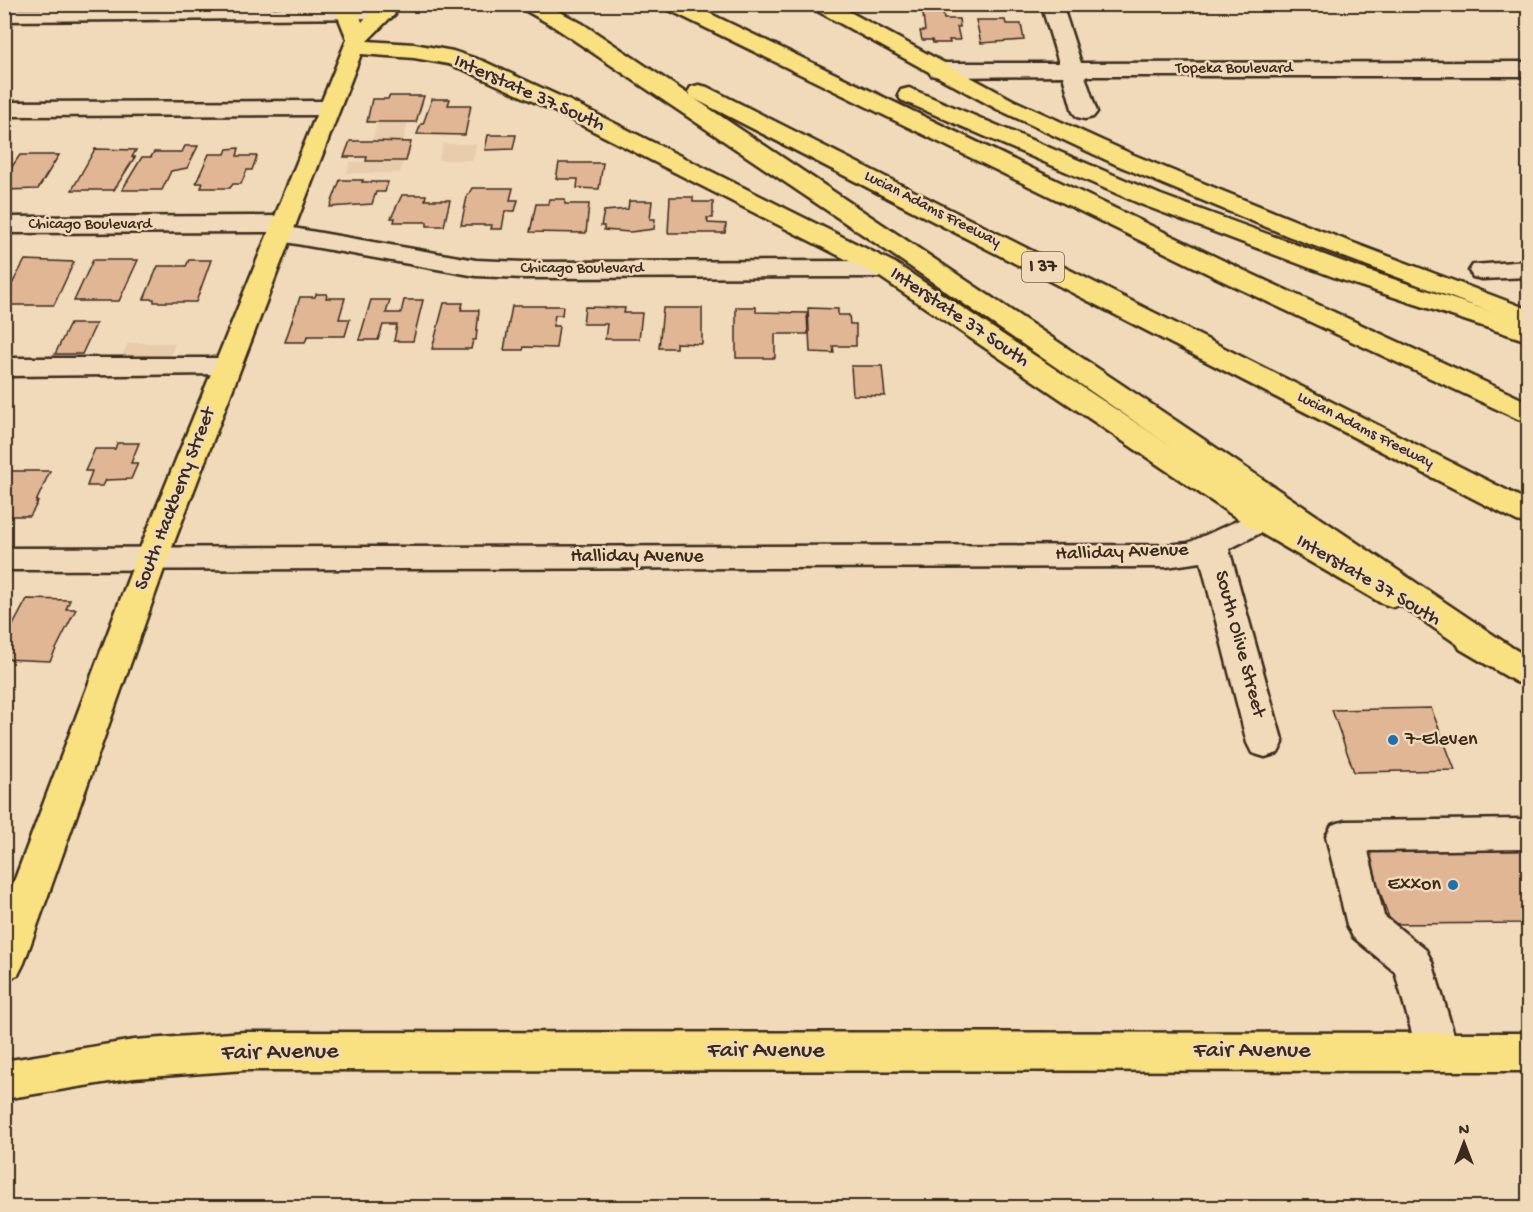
<svg xmlns="http://www.w3.org/2000/svg" width="1533" height="1212" font-family="'Gochi Hand',sans-serif">
  <style>
    .built { fill: #e8ccab }
    .building { fill: #e1b695; stroke: #3b2a1e; stroke-width: 1.5 }
    .lines { fill: none; stroke-linecap: round; stroke-linejoin: round }
    .minor-casing { stroke: #3b2a1e; stroke-width: 5 }
    .major-casing { stroke: #3b2a1e; stroke-width: 5 }
    .highway-casing { stroke: #3b2a1e; stroke-width: 5 }
    .minor { fill: #f0dab9; fill-rule: evenodd }
    .major { fill: #f9e181; fill-rule: evenodd }
    .highway { fill: #f9e181; fill-rule: evenodd }
    .poi-dot { fill: #1f6fb2; stroke: #f0dab9; stroke-width: 2 }
    .labels { text-anchor: middle; dominant-baseline: central; stroke-width: 5; stroke-linejoin: round; paint-order: stroke }
    .far-street-label { font-size: 16px; fill: #3b2a1e; stroke: #f0dab9 }
    .shield { fill: #f0dab9; stroke: #715f4c; stroke-width: 1.5 }
    .shield-label { font-size: 18px; font-weight: bold; fill: #3b2a1e }
    .street-label { font-size: 20px; fill: #3b2a1e; stroke: #f0dab9 }
    .poi-label { font-size: 20px; fill: #3b2a1e; stroke: #f0dab9; text-anchor: start }
    .near-street-label { font-size: 24px; fill: #3b2a1e; stroke: #f0dab9 }
  </style>
  <rect width="100%" height="100%" fill="#f0dab9"/>
  <filter id="ink" filterUnits="userSpaceOnUse"><feTurbulence type="fractalNoise" baseFrequency=".0167" numOctaves="2"/><feDisplacementMap in="SourceGraphic" scale="12" xChannelSelector="R" yChannelSelector="G"/><feConvolveMatrix kernelMatrix="1 2 1 2 8 2 1 2 1" color-interpolation-filters="sRGB"/></filter>
  <g filter="url(#ink)">
    <g class="built">
      <path d="M408,122L403,142L372,141L378,123Z"/>
      <path d="M443,144H476L473,160H439Z"/>
      <path d="M350,162H403L400,173H347Z"/>
      <path d="M128,343H175L169,359L120,360Z"/>
    </g>
    <g class="building">
      <path d="M987,4H1015L1017,11H988Z"/>
      <path d="M922,6H941L944,19H959L960,27H957L960,40H949L950,43H933L932,40H922L920,31H925Z"/>
      <path d="M976,20H1005L1006,24H1021L1024,40L981,43Z"/>
      <path d="M389,96H424L416,122H367L372,99H388Z"/>
      <path d="M432,99H450L448,105H471L465,135L417,134L421,124H423Z"/>
      <path d="M488,135H516L513,149L485,150Z"/>
      <path d="M350,141H372L411,142L406,161H366L367,157H344Z"/>
      <path d="M185,146H198L187,168L171,171L162,190H122L142,157H151L154,152H182Z"/>
      <path d="M239,148L237,156H257L252,170H247L241,184H233L230,188H201L203,183H196L209,154H225L227,149Z"/>
      <path d="M95,149L136,150L132,157H135L114,190H72Z"/>
      <path d="M20,155H59L38,189L4,190V178Z"/>
      <path d="M559,163H603L599,189L577,188L578,179H556Z"/>
      <path d="M340,180H363L362,182H388L385,192H376L372,204L330,207Z"/>
      <path d="M472,188H513L510,200H518L515,211H505L502,229H491L492,225H461L467,197Z"/>
      <path d="M402,195H426L425,200H450L444,226H427V222H394L395,218H391Z"/>
      <path d="M670,197H693V202H713V218H707L708,223L726,224L725,233H668Z"/>
      <path d="M549,199H565V204H589L586,233L530,232L536,204H548Z"/>
      <path d="M629,201H652L650,219H655L654,229L630,232L604,230V226H601L604,211L628,209Z"/>
      <path d="M25,260L74,262L54,305H4V299Z"/>
      <path d="M93,260H138L119,301H74Z"/>
      <path d="M189,260H211L196,302H154V299H144L158,266H186Z"/>
      <path d="M316,294H327L326,298H345L339,319H350L345,336H308L305,342H285L300,297H315Z"/>
      <path d="M371,300H390L386,313H401L404,300H423L413,341H394L397,325H383L378,340H359Z"/>
      <path d="M444,303H463L461,310H479L476,340H473L471,349H432Z"/>
      <path d="M512,306H563L562,315H555L553,326H559L556,348L524,347L523,350H504Z"/>
      <path d="M585,307L625,308L624,313H642L639,339H605L607,324H583Z"/>
      <path d="M736,307H756V312L807,313L808,334H775V358H736Z"/>
      <path d="M663,308H702V344L676,343V348H659Z"/>
      <path d="M808,308L838,309V315H849L850,324H856V346H833L834,353L810,352Z"/>
      <path d="M70,324H96L82,354H55Z"/>
      <path d="M851,366H882L885,396L853,395Z"/>
      <path d="M117,443H139L131,463H138L131,479L106,480L103,486H87L92,471H85L95,449H115Z"/>
      <path d="M5,471H50L36,502H38L30,516H4Z"/>
      <path d="M27,599L70,600L66,609H76L50,661L4,659V642Z"/>
      <path d="M1431,708L1455,770L1354,772L1332,710Z"/>
      <path d="M1528,846V923L1391,924L1365,848Z"/>
    </g>
    <g class="lines">
      <defs>
        <g id="minor">
          <path d="M1041,4H1062L1081,63L1528,62V76H1085L1097,112L1093,117L1085,119L1077,117L1073,112L1063,76L939,77L931,75L928,70L931,65L939,63H1059Z"/>
          <path d="M384,8L391,10L395,14L391,18L4,21V9Z"/>
          <path d="M329,101L337,103L340,108L337,113L329,115L4,116V102Z"/>
          <path d="M283,216L292,219L296,224L293,228L476,260L524,262L886,261L895,263L899,269L895,275L886,277L524,278L476,276L280,241L271,238L268,232L4,233V217Z"/>
          <path d="M1528,261V277L1482,279L1473,277L1469,271L1473,265Z"/>
          <path d="M4,358H227L237,360L241,366L237,372L227,374L4,376Z"/>
          <path d="M1261,510L1272,513L1277,520L1272,527L1229,549L1283,743L1278,753L1265,757L1252,753L1247,743L1201,562L1166,567L4,570V548L1166,545L1188,543Z"/>
          <path d="M1528,819V849L1368,851L1384,916L1426,950L1432,962L1459,1051L1453,1064L1438,1070L1423,1064L1417,1051L1395,972L1353,937L1347,925L1326,836L1332,825L1345,821Z"/>
        </g>
        <g id="major">
          <path d="M340,4H361L359,14L362,22L378,4H399L388,20L367,41L414,44L453,51L483,61L570,101L895,263L1272,513L1405,587L1409,595L1405,603L1393,607L1381,603L1250,527L877,275L554,111L467,71L448,64L414,58L361,54L168,558L24,963L18,975L4,980V908L136,558L347,39L337,14Z"/>
          <path d="M809,4H835L1013,100L1134,155L1306,225L1528,309V326L1288,236L1117,165L997,109L812,8Z"/>
          <path d="M1472,628L1484,631L1528,657V685L1516,682L1460,649L1455,640L1460,631Z"/>
          <path d="M245,1032L1528,1033V1071L245,1070L134,1078L4,1099V1061L134,1040Z"/>
        </g>
        <g id="highway">
          <path d="M518,4H545L583,24L1157,408L1510,646L1515,655L1510,664L1498,667L1486,664L902,261L553,26L521,8Z"/>
          <path d="M662,4H690L1243,270L1528,402V422L1518,419L1225,282L665,8Z"/>
          <path d="M699,85L707,87L1528,501V524L1517,521L691,97L688,92L691,87Z"/>
          <path d="M909,88L1161,195L1357,267L1528,324V341L1339,279L1143,205L901,100L898,95L901,90Z"/>
        </g>
      </defs>
      <use href="#minor" class="minor-casing"/>
      <use href="#major" class="major-casing"/>
      <use href="#highway" class="highway-casing"/>
      <use href="#minor" class="minor"/>
      <use href="#major" class="major"/>
      <use href="#highway" class="highway"/>
    </g>
  </g>
  <g class="poi-dot">
    <circle cx="1393" cy="740" r="6"/>
    <circle cx="1453" cy="885" r="6"/>
  </g>
  <g class="labels">
    <g class="far-street-label">
      <text x="1234" y="69">Topeka Boulevard</text>
      <text transform="translate(932 210) rotate(27)">Lucian Adams Freeway</text>
      <text x="90" y="225">Chicago Boulevard</text>
      <text x="582" y="269">Chicago Boulevard</text>
      <text transform="translate(1365 431) rotate(27)">Lucian Adams Freeway</text>
    </g>
    <rect class="shield" x="1022" y="252" width="42" height="30" rx="4.5"/>
    <g class="shield-label">
      <text x="1043" y="267">I 37</text>
    </g>
    <g class="street-label">
      <text transform="translate(529 94) rotate(24)">Interstate 37 South</text>
      <text transform="translate(959 318) rotate(34)">Interstate 37 South</text>
      <text transform="translate(176 499) rotate(-69)">South Hackberry Street</text>
      <text transform="translate(1122 553) rotate(-2)">Halliday Avenue</text>
      <text x="637" y="557">Halliday Avenue</text>
      <text transform="translate(1368 581) rotate(30)">Interstate 37 South</text>
      <text transform="translate(1239 644) rotate(75)">South Olive Street</text>
    </g>
    <g class="poi-label">
      <text x="1405" y="740">7-Eleven</text>
      <text x="1441" y="885" text-anchor="end">Exxon</text>
    </g>
    <g class="near-street-label">
      <text x="766" y="1051">Fair Avenue</text>
      <text x="1252" y="1051">Fair Avenue</text>
      <text transform="translate(280 1053) rotate(-1)">Fair Avenue</text>
    </g>
  </g>
  <rect width="1533" height="1212" fill="none" stroke="#f0dab9" stroke-width="24"/>
  <rect x="12" y="12" width="1509" height="1188" fill="none" stroke="#3b2a1e" stroke-width="2" filter="url(#ink)"/>
  <g transform="translate(1464 1143)" stroke="#f0dab9" stroke-width="4.5" paint-order="stroke">
  <path d="M0-4.5L10 22L0 15L-10 22Z" fill="#3b2a1e"/>
  <text y="-9" font-size="16" font-weight="bold" text-anchor="middle" fill="#3b2a1e">N</text>
  </g>
</svg>
